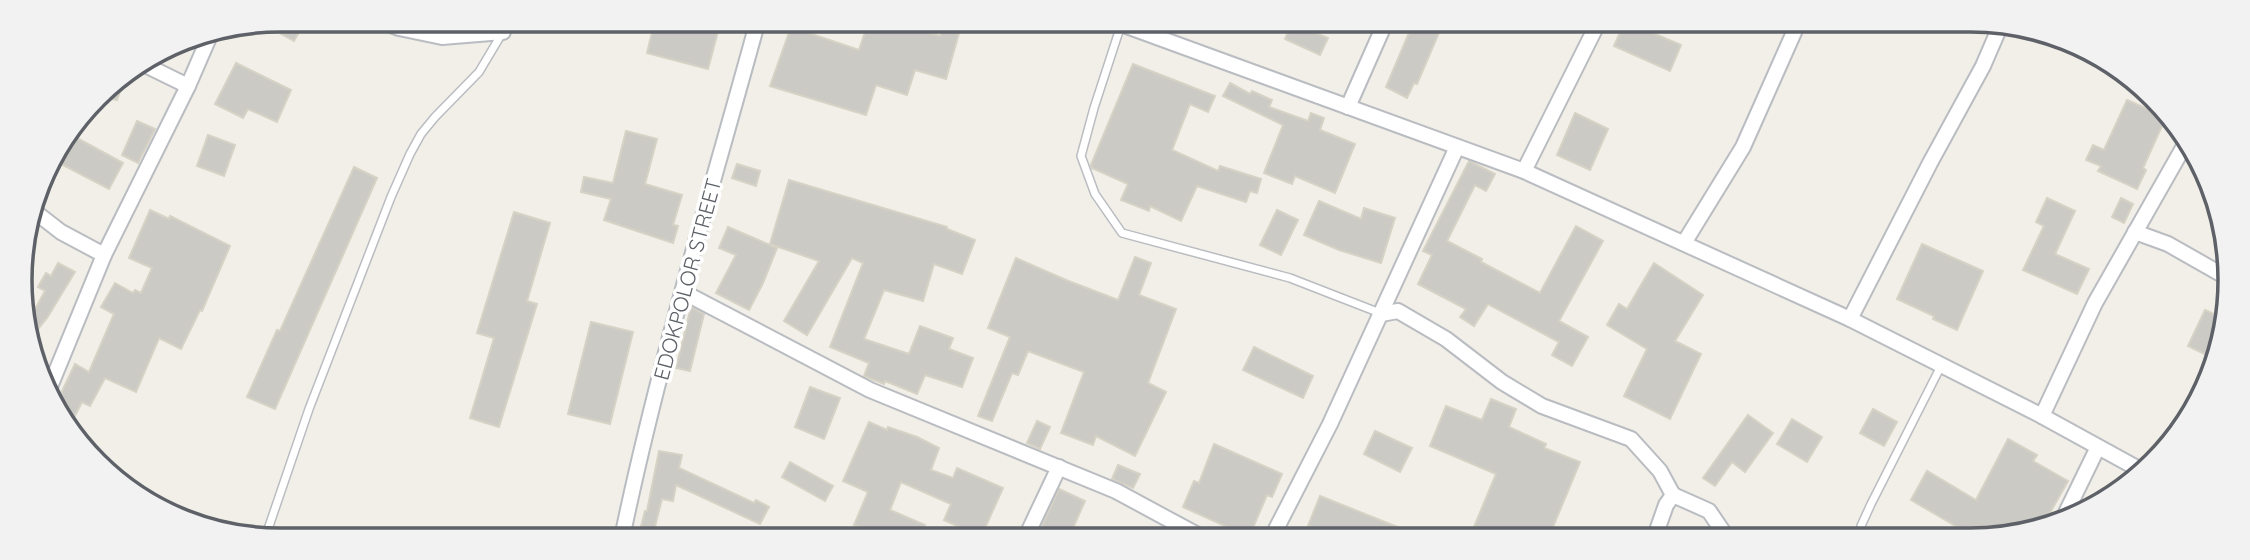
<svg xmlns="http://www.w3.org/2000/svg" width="2250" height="560" font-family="Quicksand,sans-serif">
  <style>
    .building { fill: #cccac4; stroke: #d6d2c5; stroke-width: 2 }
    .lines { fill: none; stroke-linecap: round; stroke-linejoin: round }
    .lane-casing { stroke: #b9bcc1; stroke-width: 10 }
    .street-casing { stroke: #b9bcc1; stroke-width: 18 }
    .lane { stroke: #fff; stroke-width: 7 }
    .street { stroke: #fff; stroke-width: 14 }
    .labels { text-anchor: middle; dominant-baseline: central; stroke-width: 7; stroke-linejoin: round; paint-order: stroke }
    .street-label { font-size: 21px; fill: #5e6268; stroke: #fff }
    .rim { fill: none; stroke: #5e6268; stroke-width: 3.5 }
  </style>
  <rect width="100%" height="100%" fill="#f1efe7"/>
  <g class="building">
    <path d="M280,19H293L303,25L294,41L261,23Z"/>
    <path d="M655,20H721L708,69L647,53Z"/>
    <path d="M869,20H890L940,36L944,22L961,26L946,79L915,70L907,95L876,85L866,115L770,86L791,27L859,50Z"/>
    <path d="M1414,21H1444L1417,84L1414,83L1407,98L1386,87Z"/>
    <path d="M1625,21L1681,45L1670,71L1614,46Z"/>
    <path d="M1292,23L1328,38L1320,55L1285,39Z"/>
    <path d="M236,63L291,90L277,122L248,109L243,118L215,104Z"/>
    <path d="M1133,64L1215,96L1208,112L1190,104L1172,150L1218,171L1220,166L1261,179L1257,193L1250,191L1246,202L1197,186L1181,221L1150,206L1149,211L1121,200L1128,184L1092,168L1091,165Z"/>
    <path d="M127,72L117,100L99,96L108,84Z"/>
    <path d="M1230,83L1250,94L1252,91L1272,100L1269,107L1308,121L1311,113L1324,118L1320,130L1355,144L1335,193L1295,176L1292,184L1264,173L1283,125L1223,96Z"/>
    <path d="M2127,100L2166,117L2143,168L2146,170L2137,189L2098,171L2101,166L2086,160L2093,145L2104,150Z"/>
    <path d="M1575,113L1608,129L1590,170L1557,155Z"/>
    <path d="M137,121L155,129L138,163L122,155Z"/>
    <path d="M626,131L657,139L645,184L682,195L673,225L678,226L673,243L604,220L611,199L581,192L584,177L613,183Z"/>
    <path d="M208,135L235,145L224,176L197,166Z"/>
    <path d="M75,137L123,163L109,189L61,164Z"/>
    <path d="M1469,161L1495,174L1486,191L1475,185L1447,241L1482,259L1481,262L1540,293L1576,226L1603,241L1559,321L1588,337L1572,366L1552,355L1559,342L1488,304L1474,326L1460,317L1466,309L1418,284L1432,255L1423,251Z"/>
    <path d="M737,164L760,171L756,186L732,178Z"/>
    <path d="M354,167L377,178L275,409L247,397L277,330L280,331Z"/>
    <path d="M789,180L947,227V229L975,240L962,274L934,264L923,301L884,290L864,339L909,354L920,326L953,338L949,349L973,358L962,387L925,375L917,394L885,381L884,384L864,376L869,363L830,347L863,263L852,258L807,335L784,321L819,261L770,244Z"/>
    <path d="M2047,198L2075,211L2055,254L2089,269L2077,294L2023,270L2044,226L2036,222Z"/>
    <path d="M2121,198L2133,204L2124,223L2112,217Z"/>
    <path d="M1319,201L1361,219L1364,208L1395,218L1381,263L1339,250L1304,235Z"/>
    <path d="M150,210L169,219L170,216L230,246L202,311L200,310L181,349L159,338L136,392L105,378L90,406L82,402L68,429L56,404L75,364L89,372L114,314L101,307L115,283L133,293L135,290L141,293L152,268L129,258Z"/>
    <path d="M1277,210L1298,220L1281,255L1260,245Z"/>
    <path d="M514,212L550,223L527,301L537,304L499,427L470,418L494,338L477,333Z"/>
    <path d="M728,227L777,248L763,283L749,310L716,293L736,255L719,248Z"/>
    <path d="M1922,244L1983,271L1957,330L1933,319L1934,316L1897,299Z"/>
    <path d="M1135,257L1151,263L1139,295L1176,309L1148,383L1166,392L1135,456L1096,436L1093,445L1061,433L1084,372L1028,351L1018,375L1012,373L992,421L978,416L1010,337L988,328L1016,258L1066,280L1118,300Z"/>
    <path d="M58,263L75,272L47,318L28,341L26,326L45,291L38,287L46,273L51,276Z"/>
    <path d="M1654,263L1703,295L1675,341L1701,354L1670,419L1624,396L1647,349L1607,325L1619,304L1627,309Z"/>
    <path d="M691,307L704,314L690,371L676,368Z"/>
    <path d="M2205,310L2227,320L2215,359L2188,346Z"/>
    <path d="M591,322L633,332L610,424L568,414Z"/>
    <path d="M1254,347L1313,376L1303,398L1243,370Z"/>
    <path d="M810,387L840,398L824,439L795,427Z"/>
    <path d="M1491,399L1516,409L1509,427L1546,444L1544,448L1580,462L1548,539H1469L1496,474L1430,446L1446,406L1482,420Z"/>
    <path d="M1873,409L1897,422L1884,446L1860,433Z"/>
    <path d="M1748,415L1773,433L1745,472L1732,462L1715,486L1703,478Z"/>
    <path d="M1792,419L1822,437L1807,462L1777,444Z"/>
    <path d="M1037,421L1050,427L1040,449L1027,443Z"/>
    <path d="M869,422L887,430L888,427L917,437L939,448L931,470L953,478L957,468L1003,488L981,537L944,520L951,504L901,482L890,510L925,525L919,538H886L854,525L868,492L843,481Z"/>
    <path d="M1375,431L1412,448L1400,472L1364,454Z"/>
    <path d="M2008,439L2037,455L2033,461L2068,481L2042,527L2004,539H1978L1911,500L1927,471L1976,500Z"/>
    <path d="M1214,444L1282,474L1272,497L1267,495L1249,537L1183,507L1194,481L1199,483Z"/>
    <path d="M659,451L682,455L679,468L754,503L756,500L769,507L760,524L676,485L673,501L662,499L652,538H638L645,511H647Z"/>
    <path d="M790,462L833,486L825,501L782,477Z"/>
    <path d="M1118,465L1140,474L1133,488L1112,479Z"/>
    <path d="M1059,489L1085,501L1068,539H1036Z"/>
    <path d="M1320,496L1425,538V539H1340L1308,526Z"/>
  </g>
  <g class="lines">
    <defs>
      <g id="lane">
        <path d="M1121,25L1094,108L1081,156L1095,194L1122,233L1290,278L1380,313"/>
        <path d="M265,538L309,409L391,197L410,154L421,134L435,117L479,72L510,20"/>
        <path d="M1861,539V526L1871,504L1941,366"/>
      </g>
      <g id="street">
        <path d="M375,19L399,28L442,37L503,32"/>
        <path d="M1110,20L1524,171L1850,319L2042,416L2144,472"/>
        <path d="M141,63L188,86"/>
        <path d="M1348,107L1386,21"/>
        <path d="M1524,171L1599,21"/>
        <path d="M34,211L61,232L104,255"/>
        <path d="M2135,232L2168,244L2226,277"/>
        <path d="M1684,243L1743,147L1799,21"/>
        <path d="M683,292L870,390L1116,491L1205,539"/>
        <path d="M1381,314L1398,311L1446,339L1502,382L1542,406L1631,439L1660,471L1673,495"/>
        <path d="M1850,319L1930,163L1983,66L2002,22"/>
        <path d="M49,389L104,255L188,86L211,33"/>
        <path d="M2042,416L2095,303L2187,141"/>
        <path d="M2062,521L2098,447"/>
        <path d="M622,538C658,364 711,192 758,20"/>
        <path d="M1025,539L1059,467"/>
        <path d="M1271,539L1330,424L1457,147"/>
        <path d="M1654,539L1666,505L1673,495L1709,511L1728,539"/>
      </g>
    </defs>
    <use href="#lane" class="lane-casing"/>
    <use href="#street" class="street-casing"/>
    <use href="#lane" class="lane"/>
    <use href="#street" class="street"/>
  </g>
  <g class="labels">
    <g class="street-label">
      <text transform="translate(687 279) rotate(-75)">EDOKPOLOR STREET</text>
    </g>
  </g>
  <path d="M0 0H2250V560H0ZM280 32H1970A248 248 0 0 1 2218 280V280A248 248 0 0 1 1970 528H280A248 248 0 0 1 32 280V280A248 248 0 0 1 280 32Z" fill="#f2f2f3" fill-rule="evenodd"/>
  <path class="rim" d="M280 32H1970A248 248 0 0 1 2218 280V280A248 248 0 0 1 1970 528H280A248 248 0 0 1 32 280V280A248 248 0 0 1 280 32Z"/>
</svg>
